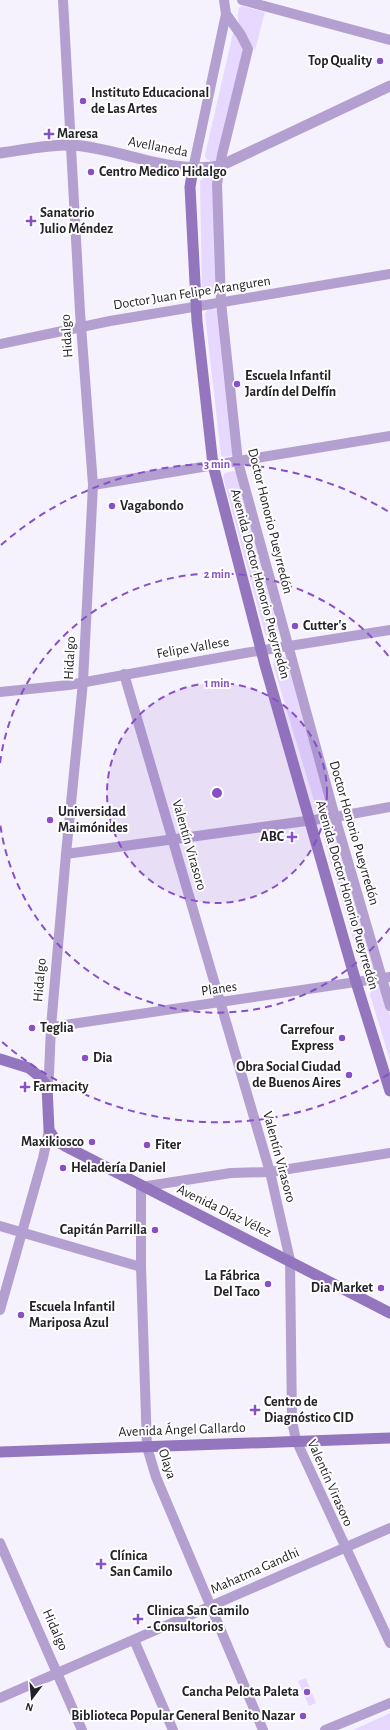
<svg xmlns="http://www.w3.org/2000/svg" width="390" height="1730" font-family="'Alegreya Sans',sans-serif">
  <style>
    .green { fill: #e6d8ff }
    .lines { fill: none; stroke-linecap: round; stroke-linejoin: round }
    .minor { stroke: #b3a0d1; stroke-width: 10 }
    .tertiary { stroke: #b3a0d1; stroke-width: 11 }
    .secondary { stroke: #9376be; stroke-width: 11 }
    .ring { fill: none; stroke: #8750c8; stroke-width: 2; stroke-dasharray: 7 5 }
    .poi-dot { fill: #8750c8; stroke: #fff; stroke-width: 1.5 }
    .labels { text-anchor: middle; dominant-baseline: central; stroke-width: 4; stroke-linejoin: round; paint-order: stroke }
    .poi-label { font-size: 14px; font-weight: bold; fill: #242228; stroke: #fff; text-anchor: start }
    .street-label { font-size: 14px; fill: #242228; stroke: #fff }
    .centre { fill: #8750c8; stroke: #fff; stroke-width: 2 }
    .ring-label { font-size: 12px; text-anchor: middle; font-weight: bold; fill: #8750c8; stroke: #fff; stroke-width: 4; stroke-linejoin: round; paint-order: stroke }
  </style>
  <rect width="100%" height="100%" fill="#f6f2fd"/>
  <g class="green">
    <path d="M242,6L265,12L255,50C246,37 234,25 239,8Z"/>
    <path d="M234,29L243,50L216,162H213L206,159L205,155Z"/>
    <path d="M205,176L212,178L213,182L218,289L216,293L211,294L204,293L202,289L200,181Z"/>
    <path d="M208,308L217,310L219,313L233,454L231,456L223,457L221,455L205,314Z"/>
    <path d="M233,471L236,472L278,631L275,638L268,637L265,634L223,477L225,473Z"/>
    <path d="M281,654L288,660L328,802L322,809L316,807L273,665L276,656Z"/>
    <path d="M327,825L335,828L376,969L369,974L362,970L322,832Z"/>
    <path d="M379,987L382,989L390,1016V1060L370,995L371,990Z"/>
    <path d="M306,1678L316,1703L309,1706L298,1681Z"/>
    <path d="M390,1713V1730H353Z"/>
  </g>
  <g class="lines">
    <g class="minor">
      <path d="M242,0L390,40"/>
      <path d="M226,14L241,35L248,49L222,155L217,184L221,302L238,462L335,817L390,1006"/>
      <path d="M193,169L226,14L224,0"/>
      <path d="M0,344L110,321L390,274"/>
      <path d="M93,485L390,436"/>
      <path d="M124,674L270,1172L290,1260L292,1421L296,1440L390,1643"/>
      <path d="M0,692L69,685L245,653L390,630"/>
      <path d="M66,854L335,817L390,807"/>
      <path d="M51,1027L390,977"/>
      <path d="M47,1086L49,1074L51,1027L66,854L83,682L93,485L80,312L63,0"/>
      <path d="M0,1226L141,1267"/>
      <path d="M0,1310L43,1158L49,1130"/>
      <path d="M0,1543L82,1730"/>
      <path d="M134,1640L173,1730"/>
      <path d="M0,1698L390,1528"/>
      <path d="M263,1730L156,1477L147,1447L141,1267V1187L231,1173L270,1172L390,1153"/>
      <path d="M325,1730L390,1703"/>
    </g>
    <path class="tertiary" d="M0,153C23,150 49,144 73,145C123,149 169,175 220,166L390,86"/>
    <g class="secondary">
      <path d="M193,169L190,187L197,321L213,465L265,665L356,982L390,1091"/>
      <path d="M0,1059L29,1068L40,1077L47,1086L49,1130L56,1141L65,1146L390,1313"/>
      <path d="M0,1452L390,1438"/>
    </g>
  </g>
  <circle cx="217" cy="793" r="110" fill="#8750c8" fill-opacity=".12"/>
  <g class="ring">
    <circle cx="217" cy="793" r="110"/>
    <path d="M390 928A219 219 0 0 1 0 823M0 763A219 219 0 0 1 390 658"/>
    <path d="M389 1074A329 329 0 0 1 1 1041M1 545A329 329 0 0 1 389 512"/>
  </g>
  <g class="poi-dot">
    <circle cx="380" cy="61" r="4"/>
    <circle cx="83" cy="101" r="4"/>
    <path d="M47 128h4v4h4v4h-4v4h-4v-4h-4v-4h4z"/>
    <circle cx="91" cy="172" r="4"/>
    <path d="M29 215h4v4h4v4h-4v4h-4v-4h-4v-4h4z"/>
    <circle cx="237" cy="384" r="4"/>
    <circle cx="112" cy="506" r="4"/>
    <circle cx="295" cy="626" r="4"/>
    <circle cx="50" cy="820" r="4"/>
    <path d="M290 831h4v4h4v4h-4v4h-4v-4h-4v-4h4z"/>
    <circle cx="32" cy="1028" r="4"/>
    <circle cx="342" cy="1038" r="4"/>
    <circle cx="85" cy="1058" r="4"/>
    <circle cx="349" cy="1075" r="4"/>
    <path d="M23 1081h4v4h4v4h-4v4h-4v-4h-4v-4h4z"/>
    <circle cx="92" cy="1142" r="4"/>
    <circle cx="147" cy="1145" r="4"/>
    <circle cx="63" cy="1168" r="4"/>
    <circle cx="155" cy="1230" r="4"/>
    <circle cx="268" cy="1284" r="4"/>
    <circle cx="381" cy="1288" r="4"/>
    <circle cx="21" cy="1315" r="4"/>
    <path d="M253 1404h4v4h4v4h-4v4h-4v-4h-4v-4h4z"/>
    <path d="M99 1558h4v4h4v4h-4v4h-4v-4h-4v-4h4z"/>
    <path d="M136 1613h4v4h4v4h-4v4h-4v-4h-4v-4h4z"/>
    <circle cx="307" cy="1692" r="4"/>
    <circle cx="303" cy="1716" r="4"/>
  </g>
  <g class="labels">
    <g class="poi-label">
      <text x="372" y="61" text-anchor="end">Top Quality</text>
      <text x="91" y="93">Instituto Educacional<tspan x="91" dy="16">de Las Artes</tspan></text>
      <text x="57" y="134">Maresa</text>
      <text x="99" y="172">Centro Medico Hidalgo</text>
      <text x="40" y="213">Sanatorio<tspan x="40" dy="16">Julio Méndez</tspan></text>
      <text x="245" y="376">Escuela Infantil<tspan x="245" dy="16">Jardín del Delfín</tspan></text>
      <text x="120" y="506">Vagabondo</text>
      <text x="303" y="626">Cutter's</text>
      <text x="58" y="812">Universidad<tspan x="58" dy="16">Maimónides</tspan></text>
      <text x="284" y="837" text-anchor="end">ABC</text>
      <text x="40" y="1028">Teglia</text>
      <text x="334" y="1030" text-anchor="end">Carrefour<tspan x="334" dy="16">Express</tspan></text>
      <text x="93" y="1058">Dia</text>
      <text x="341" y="1067" text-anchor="end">Obra Social Ciudad<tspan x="341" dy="16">de Buenos Aires</tspan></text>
      <text x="33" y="1087">Farmacity</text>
      <text x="84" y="1142" text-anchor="end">Maxikiosco</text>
      <text x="155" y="1145">Fiter</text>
      <text x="71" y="1168">Heladería Daniel</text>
      <text x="147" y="1230" text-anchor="end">Capitán Parrilla</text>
      <text x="260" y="1276" text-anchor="end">La Fábrica<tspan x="260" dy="16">Del Taco</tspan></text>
      <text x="373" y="1288" text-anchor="end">Dia Market</text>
      <text x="29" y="1307">Escuela Infantil<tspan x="29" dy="16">Mariposa Azul</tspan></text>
      <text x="264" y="1402">Centro de<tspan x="264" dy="16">Diagnóstico CID</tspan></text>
      <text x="110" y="1556">Clínica<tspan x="110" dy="16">San Camilo</tspan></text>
      <text x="147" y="1611">Clinica San Camilo<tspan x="147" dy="16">- Consultorios</tspan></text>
      <text x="299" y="1692" text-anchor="end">Cancha Pelota Paleta</text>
      <text x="295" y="1716" text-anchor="end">Biblioteca Popular General Benito Nazar</text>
    </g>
    <g class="street-label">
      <text transform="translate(158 147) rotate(11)">Avellaneda</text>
      <text transform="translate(192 293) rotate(-9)">Doctor Juan Felipe Aranguren</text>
      <text transform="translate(67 336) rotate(-94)">Hidalgo</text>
      <text transform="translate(270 521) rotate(76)">Doctor Honorio Pueyrredón</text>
      <text transform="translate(260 584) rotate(75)">Avenida Doctor Honorio Pueyrredón</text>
      <text transform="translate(193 648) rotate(-10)">Felipe Vallese</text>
      <text transform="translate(70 658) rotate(-87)">Hidalgo</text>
      <text transform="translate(354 833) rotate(74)">Doctor Honorio Pueyrredón</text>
      <text transform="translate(189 845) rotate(74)">Valentín Virasoro</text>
      <text transform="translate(347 895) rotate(74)">Avenida Doctor Honorio Pueyrredón</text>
      <text transform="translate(40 980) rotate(-85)">Hidalgo</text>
      <text transform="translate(219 989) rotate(-8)">Planes</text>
      <text transform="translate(279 1157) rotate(75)">Valentín Virasoro</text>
      <text transform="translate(224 1211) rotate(26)">Avenida Díaz Vélez</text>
      <text transform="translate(182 1430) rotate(-2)">Avenida Ángel Gallardo</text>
      <text transform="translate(167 1464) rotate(72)">Olaya</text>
      <text transform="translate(330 1483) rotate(66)">Valentín Virasoro</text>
      <text transform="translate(255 1571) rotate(-24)">Mahatma Gandhi</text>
      <text transform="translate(55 1630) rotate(66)">Hidalgo</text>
    </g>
  </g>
  <circle cx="217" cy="793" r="6" class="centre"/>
  <g class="ring-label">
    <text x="217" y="468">3 min</text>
    <text x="217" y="578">2 min</text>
    <text x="217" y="687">1 min</text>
  </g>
  <g transform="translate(32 1698) rotate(196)" stroke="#ffffff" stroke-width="3" paint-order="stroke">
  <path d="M0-3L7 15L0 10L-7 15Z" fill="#242228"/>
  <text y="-6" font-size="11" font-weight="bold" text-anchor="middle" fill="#242228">N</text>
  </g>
</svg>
